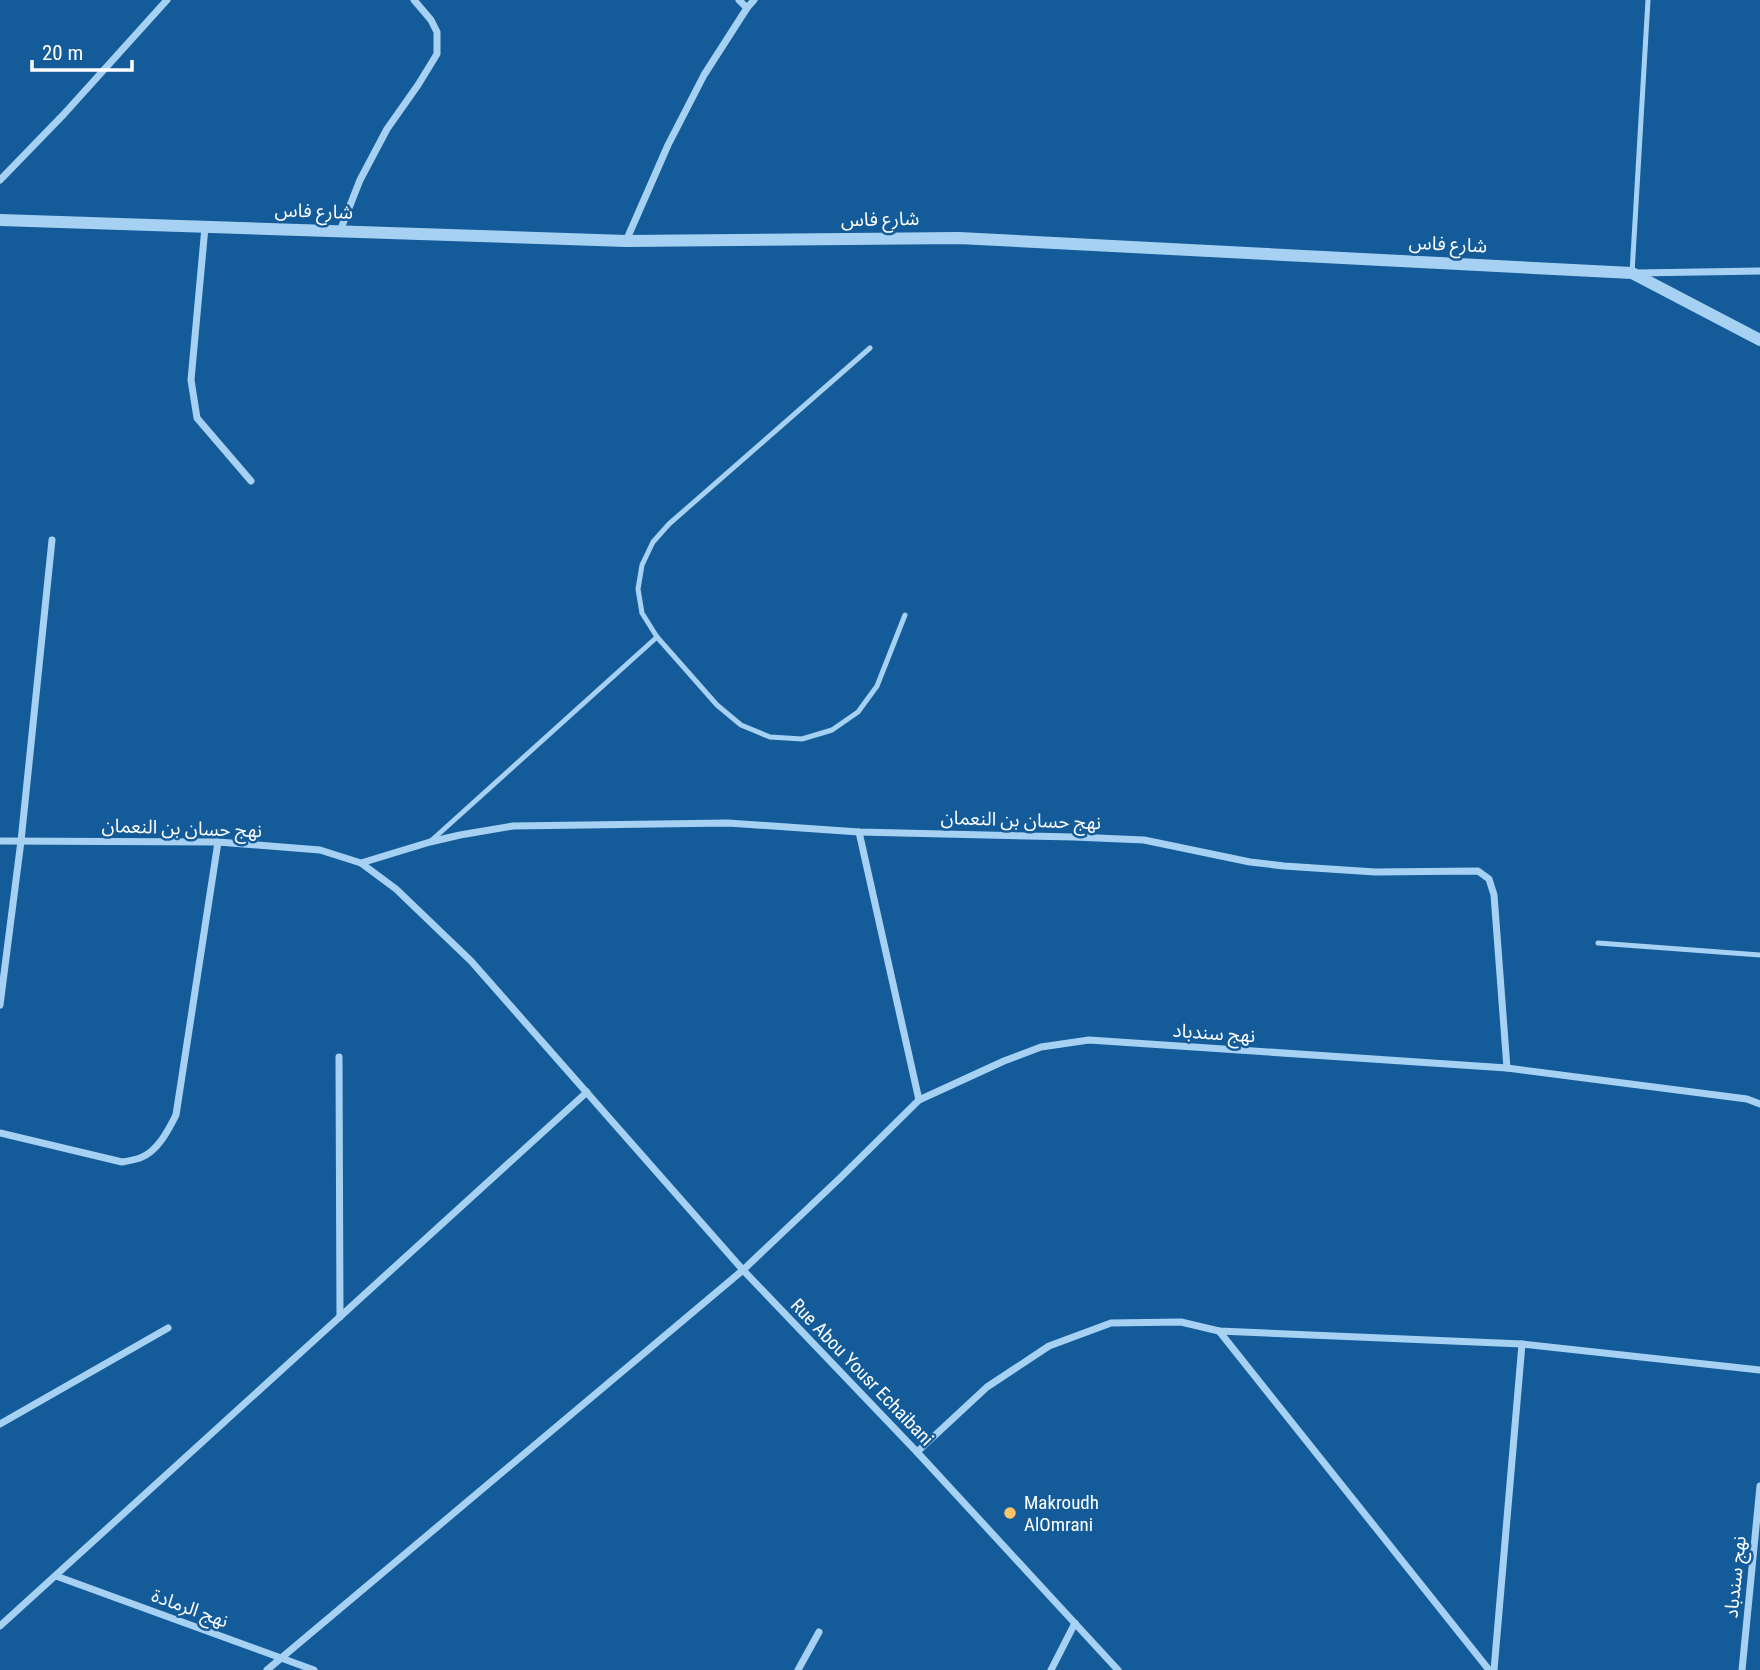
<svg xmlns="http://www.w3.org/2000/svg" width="1760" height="1670" font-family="'Roboto Condensed','Noto Sans Arabic',sans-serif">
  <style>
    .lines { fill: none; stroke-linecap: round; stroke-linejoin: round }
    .service { stroke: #a7d1f3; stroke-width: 5 }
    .minor { stroke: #a7d1f3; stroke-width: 7 }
    .tertiary { stroke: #a7d1f3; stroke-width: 12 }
    .poi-dot { fill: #ffc468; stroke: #145c99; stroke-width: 2.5 }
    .labels { text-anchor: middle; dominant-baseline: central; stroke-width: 5; stroke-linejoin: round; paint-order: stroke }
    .street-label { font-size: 19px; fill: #fff; stroke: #145c99 }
    .poi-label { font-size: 19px; fill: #fff; stroke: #145c99; text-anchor: start }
  </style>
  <rect width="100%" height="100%" fill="#145c99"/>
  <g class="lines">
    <g class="service">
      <path d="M1632,273L1648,0"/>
      <path d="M870,348L669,524L653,542L642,565L638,589L642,613L657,637L717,705L741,725L770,737L802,739L832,730L858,712L877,686L905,615"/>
      <path d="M432,840L657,637"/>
      <path d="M1598,943L1760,955"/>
    </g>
    <g class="minor">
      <path d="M739,0L747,8"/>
      <path d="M0,180L64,114L167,0"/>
      <path d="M205,227L191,380L197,418L251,481"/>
      <path d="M340,231L360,180L387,129L418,85L437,54V32L431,20L414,0"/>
      <path d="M626,241L668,145L704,75L747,8L754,0"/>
      <path d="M1637,273L1760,271"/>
      <path d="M859,832L919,1100"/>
      <path d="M0,841L218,842L320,850L361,863L396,889L471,961L743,1270L917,1452L1118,1670"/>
      <path d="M361,863L430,842L460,835L513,826L728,823L859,832L1074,837L1144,840L1250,862L1284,866L1375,872L1478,871L1489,879L1494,895L1507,1068"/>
      <path d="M0,1005L21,841L52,540"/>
      <path d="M339,1057L340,1317"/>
      <path d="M0,1133L122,1162C128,1161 134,1160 140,1158C157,1152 168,1131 176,1115L218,842"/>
      <path d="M1219,1331L1489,1670"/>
      <path d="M0,1424L168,1328"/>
      <path d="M917,1452L987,1387L1049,1346L1111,1323L1181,1322L1219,1331L1522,1344L1760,1370"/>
      <path d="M56,1576L314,1670"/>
      <path d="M0,1626L587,1092"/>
      <path d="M267,1670L743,1270L840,1178L919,1100L1004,1061L1041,1047L1089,1040L1507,1068L1747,1099L1760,1104"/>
      <path d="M798,1670L819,1632"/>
      <path d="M1051,1670L1075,1623"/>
      <path d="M1494,1670L1522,1344"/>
      <path d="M1742,1670L1760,1486"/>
    </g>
    <path class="tertiary" d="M0,220L626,241L959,238L1632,273L1760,340"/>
  </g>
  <circle class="poi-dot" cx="1010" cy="1513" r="7"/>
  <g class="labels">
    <g class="street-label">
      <text transform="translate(314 211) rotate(2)">شارع فاس</text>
      <text transform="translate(880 219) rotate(-1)">شارع فاس</text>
      <text transform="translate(1448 244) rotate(3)">شارع فاس</text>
      <text transform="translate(1021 820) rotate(2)">نهج حسان بن النعمان</text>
      <text transform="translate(182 828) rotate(2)">نهج حسان بن النعمان</text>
      <text transform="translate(1214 1033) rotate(4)">نهج سندباد</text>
      <text transform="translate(862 1372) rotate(46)">Rue Abou Yousr Echaibani</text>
      <text transform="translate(1735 1577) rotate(-84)">نهج سندباد</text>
      <text transform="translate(190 1608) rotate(20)">نهج الرمادة</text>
    </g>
    <g class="poi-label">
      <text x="1024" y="1502">Makroudh<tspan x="1024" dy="22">AlOmrani</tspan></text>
    </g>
  </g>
  <path d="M32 60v10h100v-10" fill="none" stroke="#ffffff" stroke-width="3.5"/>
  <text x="42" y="60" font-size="21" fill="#ffffff" stroke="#145c99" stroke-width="5" paint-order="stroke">20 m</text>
</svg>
